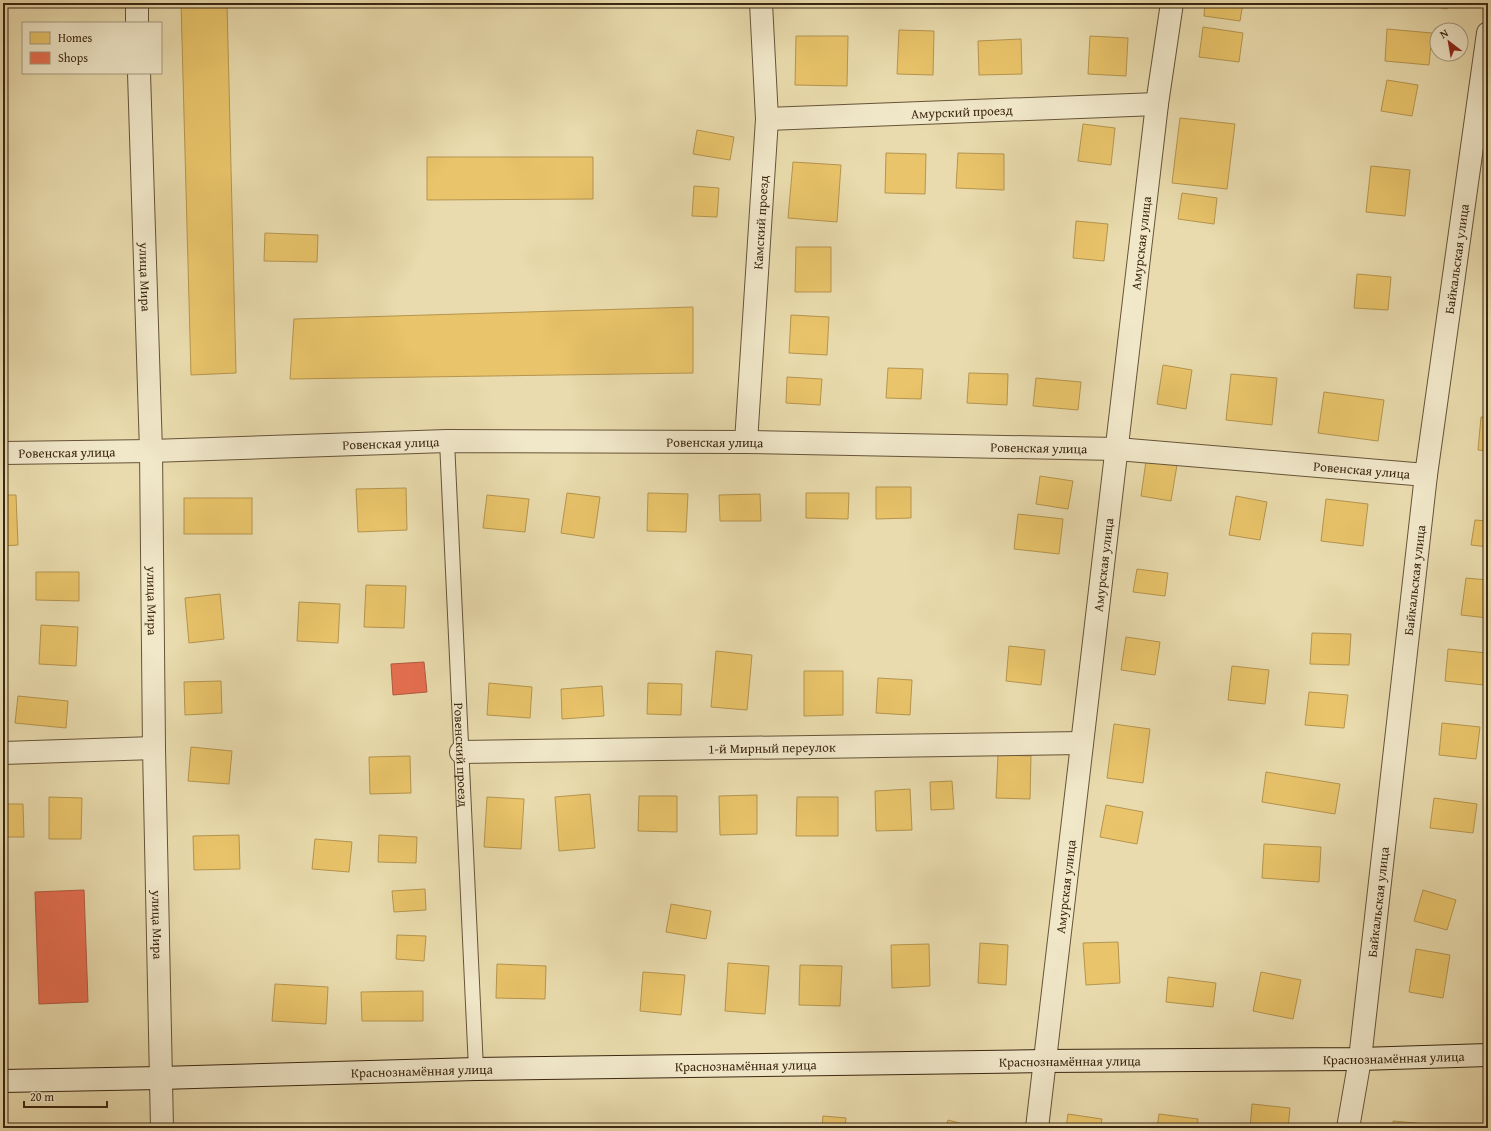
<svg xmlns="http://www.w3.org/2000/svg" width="1491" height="1131" font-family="'Gentium Book Plus',serif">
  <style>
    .homes { fill: #e9c46a; stroke: #b5954f }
    .shops { fill: #e76f51; stroke: #b3593e }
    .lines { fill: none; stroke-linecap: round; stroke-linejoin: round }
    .lane-casing { stroke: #665438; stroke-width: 16 }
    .street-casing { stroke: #665438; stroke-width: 24 }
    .secondary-casing { stroke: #3b2711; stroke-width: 24 }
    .lane { stroke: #f1e8ca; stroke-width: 14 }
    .street { stroke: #f1e8ca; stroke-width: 22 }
    .secondary { stroke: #f1e8ca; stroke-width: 22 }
    .labels { text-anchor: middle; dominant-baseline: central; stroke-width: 4; stroke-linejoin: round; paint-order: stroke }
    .street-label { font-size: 13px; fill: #3b2711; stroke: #f1e8ca }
  </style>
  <rect width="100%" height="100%" fill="#e9dbad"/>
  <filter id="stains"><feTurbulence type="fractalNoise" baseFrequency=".005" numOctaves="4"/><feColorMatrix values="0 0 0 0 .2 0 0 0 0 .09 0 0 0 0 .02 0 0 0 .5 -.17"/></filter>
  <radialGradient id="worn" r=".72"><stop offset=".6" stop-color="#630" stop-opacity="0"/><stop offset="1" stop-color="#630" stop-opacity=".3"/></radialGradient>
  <g class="homes">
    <path d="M181,3H227L236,373L191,375Z"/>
    <path d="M1205,3H1243L1240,21L1204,16Z"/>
    <path d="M1413,3H1448L1447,9Z"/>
    <path d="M1203,27L1243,33L1239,62L1199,57Z"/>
    <path d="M1387,29L1432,33L1429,65L1385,61Z"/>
    <path d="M899,30L934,31L933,75L897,74Z"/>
    <path d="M796,36H848L847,86L795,85Z"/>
    <path d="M1090,36L1128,38L1126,76L1088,74Z"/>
    <path d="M1021,39L1022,74L979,75L978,41Z"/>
    <path d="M1387,80L1418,85L1412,116L1381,111Z"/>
    <path d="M1180,118L1235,124L1227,189L1172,183Z"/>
    <path d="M1083,124L1115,128L1111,165L1078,161Z"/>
    <path d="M697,130L734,137L730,160L693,154Z"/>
    <path d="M886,153L926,154L925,194L885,193Z"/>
    <path d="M958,153L1004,154V190L956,188Z"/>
    <path d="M427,157H593V199L427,200Z"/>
    <path d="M793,162L841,165L837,222L788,218Z"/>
    <path d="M1371,166L1410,170L1405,216L1366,212Z"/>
    <path d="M694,186L719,188L717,217L692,216Z"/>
    <path d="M1182,193L1217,198L1214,224L1178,219Z"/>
    <path d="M1076,221L1108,224L1104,261L1073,258Z"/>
    <path d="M265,233L318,235L317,262L264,261Z"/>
    <path d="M796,247H831V292H795Z"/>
    <path d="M1357,274L1391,277L1388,310L1354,308Z"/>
    <path d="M693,307V373L290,379L294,319Z"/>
    <path d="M791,315L829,317L827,355L789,353Z"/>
    <path d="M1163,365L1192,370L1186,409L1157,404Z"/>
    <path d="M888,368L923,369L921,399L886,398Z"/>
    <path d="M969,373L1008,374L1007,405L967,403Z"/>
    <path d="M1231,374L1277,378L1272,425L1226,420Z"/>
    <path d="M787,377L822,379L820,405L786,403Z"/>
    <path d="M1036,378L1081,382L1078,410L1033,406Z"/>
    <path d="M1324,392L1384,400L1378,441L1318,433Z"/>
    <path d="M1481,417H1488V451L1478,450Z"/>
    <path d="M1147,454L1178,459L1171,501L1141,496Z"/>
    <path d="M1040,476L1073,481L1068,509L1036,504Z"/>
    <path d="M876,487H911V518L876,519Z"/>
    <path d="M406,488L407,530L358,532L356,489Z"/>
    <path d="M567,493L600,497L594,538L561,533Z"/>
    <path d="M648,493L688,494L686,532L647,531Z"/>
    <path d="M806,493H849L848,519L806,518Z"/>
    <path d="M760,494L761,521H720L719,495Z"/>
    <path d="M3,495H16L18,545L3,546Z"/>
    <path d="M487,495L529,499L525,532L483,528Z"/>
    <path d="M1236,496L1267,502L1260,540L1229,535Z"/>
    <rect x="184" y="498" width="68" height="36"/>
    <path d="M1326,499L1368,504L1363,546L1321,541Z"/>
    <path d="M1018,514L1063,519L1059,554L1014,549Z"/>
    <path d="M1475,520L1488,521V547L1471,545Z"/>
    <path d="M1137,569L1168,573L1165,596L1133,592Z"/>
    <path d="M36,572H79V601L36,600Z"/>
    <path d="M1466,578L1488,580V618L1461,615Z"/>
    <path d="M366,585L406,586L404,628L364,627Z"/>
    <path d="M220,594L224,639L189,643L185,598Z"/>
    <path d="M299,602L340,604L338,643L297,641Z"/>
    <path d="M41,625L78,627L76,666L39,664Z"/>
    <path d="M1312,633L1351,634L1349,665L1310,664Z"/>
    <path d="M1126,637L1160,642L1155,675L1121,670Z"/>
    <path d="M1009,646L1045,650L1041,685L1006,681Z"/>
    <path d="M1448,649L1487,653L1484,685L1445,681Z"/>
    <path d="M716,651L752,655L747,710L711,707Z"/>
    <path d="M1232,666L1269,670L1265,704L1228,700Z"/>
    <path d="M804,671H843V715L804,716Z"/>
    <path d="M878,678L912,680L910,715L876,713Z"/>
    <path d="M221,681L222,713L185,715L184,682Z"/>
    <path d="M489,683L532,687L530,718L487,715Z"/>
    <path d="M648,683L682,684L681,715L647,714Z"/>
    <path d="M602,686L604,716L562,719L561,689Z"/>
    <path d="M1309,692L1348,695L1344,728L1305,725Z"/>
    <path d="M18,696L68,701L66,728L15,723Z"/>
    <path d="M1442,723L1480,727L1476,759L1439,755Z"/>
    <path d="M1114,724L1150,729L1143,783L1107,778Z"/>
    <path d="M191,747L232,751L229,784L188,781Z"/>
    <path d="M998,755L1031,756L1030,799L996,798Z"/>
    <path d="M410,756L411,793L370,794L369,757Z"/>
    <path d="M1266,772L1340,784L1335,814L1262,802Z"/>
    <path d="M952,781L954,809L931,810L930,782Z"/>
    <path d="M910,789L912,830L876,831L875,791Z"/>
    <path d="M590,794L595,848L559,851L555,797Z"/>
    <path d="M757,795V834L720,835L719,796Z"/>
    <path d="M639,796H677V832L638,831Z"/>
    <path d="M49,797L82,798L81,839H49Z"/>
    <path d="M487,797L524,799L521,849L484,847Z"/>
    <path d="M797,797H838V836H796Z"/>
    <path d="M1434,798L1477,804L1473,833L1430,828Z"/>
    <path d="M3,804H23L24,837H3Z"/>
    <path d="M1106,805L1143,812L1137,844L1100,837Z"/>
    <path d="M239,835L240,869L194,870L193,836Z"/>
    <path d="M379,835L417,837L416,863L378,862Z"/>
    <path d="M315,839L352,842L349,872L312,869Z"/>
    <path d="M1264,844L1321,847L1319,882L1262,878Z"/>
    <path d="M425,889L426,910L394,912L392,891Z"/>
    <path d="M1423,890L1456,900L1447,930L1414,921Z"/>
    <path d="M671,904L711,911L706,939L666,932Z"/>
    <path d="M397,935L426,936L424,961L396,959Z"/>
    <path d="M1118,942L1120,983L1086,985L1083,943Z"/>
    <path d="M980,943L1008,945L1006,985L978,983Z"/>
    <path d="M929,944L930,986L892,988L891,945Z"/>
    <path d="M1416,949L1450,955L1443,998L1409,992Z"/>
    <path d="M728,963L769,966L765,1014L725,1011Z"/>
    <path d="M497,964L546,966L545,999L496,998Z"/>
    <path d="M800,965L842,966L840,1006L799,1005Z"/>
    <path d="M643,972L685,975L681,1015L640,1011Z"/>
    <path d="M1261,972L1301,980L1293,1019L1253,1011Z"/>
    <path d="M1168,977L1216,983L1213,1007L1166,1002Z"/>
    <path d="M275,984L328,987L326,1024L272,1021Z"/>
    <path d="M423,991V1021H362L361,992Z"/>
    <path d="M1252,1104L1290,1108L1288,1128H1250Z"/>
    <path d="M1068,1114L1102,1119L1100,1128H1066Z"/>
    <path d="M1159,1114L1198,1119L1197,1128H1157Z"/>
    <path d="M823,1116L846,1118L845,1128H822Z"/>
    <path d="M948,1120L978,1128H946Z"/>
    <path d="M1393,1121L1427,1124V1128H1393Z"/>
    <rect x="525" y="1127" width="37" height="1"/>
    <rect x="682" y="1127" width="50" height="1"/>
  </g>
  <g class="shops">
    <path d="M424,662L427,692L393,695L391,664Z"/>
    <path d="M84,890L88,1002L39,1004L35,892Z"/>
  </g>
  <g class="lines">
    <defs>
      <g id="lane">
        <path id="s1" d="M447,441L476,1069"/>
      </g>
      <g id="street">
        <path d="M137,3V23"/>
        <path id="s2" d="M139,73L151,451L154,748L162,1128"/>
        <path id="s3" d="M767,119L1157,104"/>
        <path id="s4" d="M746,442L767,119L761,3"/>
        <path id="s5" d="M3,453L151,451L447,441L746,442L1117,449L1426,475"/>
        <path id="s6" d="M461,752L1082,743"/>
        <path d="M3,753L154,748"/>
        <path id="s7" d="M1037,1128L1157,104L1172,3"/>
        <path id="s8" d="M1348,1128L1360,1059L1426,475L1488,33"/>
      </g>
      <g id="secondary">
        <path id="s9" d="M3,1081L160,1078L476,1069L1045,1061L1360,1059L1488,1055"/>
      </g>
    </defs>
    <use href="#lane" class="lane-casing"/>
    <use href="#street" class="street-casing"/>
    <use href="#secondary" class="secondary-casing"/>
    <use href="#lane" class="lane"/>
    <use href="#street" class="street"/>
    <use href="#secondary" class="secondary"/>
  </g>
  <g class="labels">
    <g class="street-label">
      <text stroke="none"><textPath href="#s3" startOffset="195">Амурский проезд</textPath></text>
      <text stroke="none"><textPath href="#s4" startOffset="220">Камский проезд</textPath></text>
      <text stroke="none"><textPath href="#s7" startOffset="891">Амурская улица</textPath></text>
      <text stroke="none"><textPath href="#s8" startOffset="876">Байкальская улица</textPath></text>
      <text stroke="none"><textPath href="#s2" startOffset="204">улица Мира</textPath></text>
      <text stroke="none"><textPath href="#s5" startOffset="712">Ровенская улица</textPath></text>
      <text stroke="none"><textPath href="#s5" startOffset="388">Ровенская улица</textPath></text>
      <text stroke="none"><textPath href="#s5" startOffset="1036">Ровенская улица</textPath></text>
      <text stroke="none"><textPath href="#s5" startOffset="64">Ровенская улица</textPath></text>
      <text stroke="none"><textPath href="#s5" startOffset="1360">Ровенская улица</textPath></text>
      <text stroke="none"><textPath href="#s7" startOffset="567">Амурская улица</textPath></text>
      <text stroke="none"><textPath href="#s8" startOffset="552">Байкальская улица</textPath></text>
      <text stroke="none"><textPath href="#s2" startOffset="528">улица Мира</textPath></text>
      <text stroke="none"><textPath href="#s6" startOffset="311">1-й Мирный переулок</textPath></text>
      <text stroke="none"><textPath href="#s1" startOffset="314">Ровенский проезд</textPath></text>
      <text stroke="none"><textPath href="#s7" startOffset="243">Амурская улица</textPath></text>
      <text stroke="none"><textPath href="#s8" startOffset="228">Байкальская улица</textPath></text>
      <text stroke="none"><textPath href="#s2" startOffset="852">улица Мира</textPath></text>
      <text stroke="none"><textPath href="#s9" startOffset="1391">Краснознамённая улица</textPath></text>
      <text stroke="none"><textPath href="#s9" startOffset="1067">Краснознамённая улица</textPath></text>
      <text stroke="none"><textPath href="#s9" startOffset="743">Краснознамённая улица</textPath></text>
      <text stroke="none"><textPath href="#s9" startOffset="419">Краснознамённая улица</textPath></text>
    </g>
  </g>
  <rect width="1491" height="1131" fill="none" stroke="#e9dbad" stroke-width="16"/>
  <rect x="4" y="4" width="1483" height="1123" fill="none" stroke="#3b2711" stroke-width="2"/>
  <rect x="8" y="8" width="1475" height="1115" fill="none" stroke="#3b2711"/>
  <rect x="22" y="22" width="140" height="52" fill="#f1e8ca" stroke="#a89b80"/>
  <rect x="30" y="32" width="20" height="12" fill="#e9c46a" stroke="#a89b80"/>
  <text x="58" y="42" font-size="12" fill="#3b2711">Homes</text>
  <rect x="30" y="52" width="20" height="12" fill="#e76f51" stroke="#a89b80"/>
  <text x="58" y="62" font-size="12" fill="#3b2711">Shops</text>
  <g transform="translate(1449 42) rotate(329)"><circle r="19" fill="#f1e8ca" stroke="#a89b80"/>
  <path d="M0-3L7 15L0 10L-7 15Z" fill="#8f2418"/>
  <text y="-6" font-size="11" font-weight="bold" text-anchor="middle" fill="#3b2711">N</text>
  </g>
  <path d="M24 1101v6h83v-6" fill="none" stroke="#3b2711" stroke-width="2"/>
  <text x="30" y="1101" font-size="12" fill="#3b2711" stroke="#f1e8ca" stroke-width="3" paint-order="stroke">20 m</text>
  <rect width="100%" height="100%" filter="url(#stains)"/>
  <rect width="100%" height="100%" fill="url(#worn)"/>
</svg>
